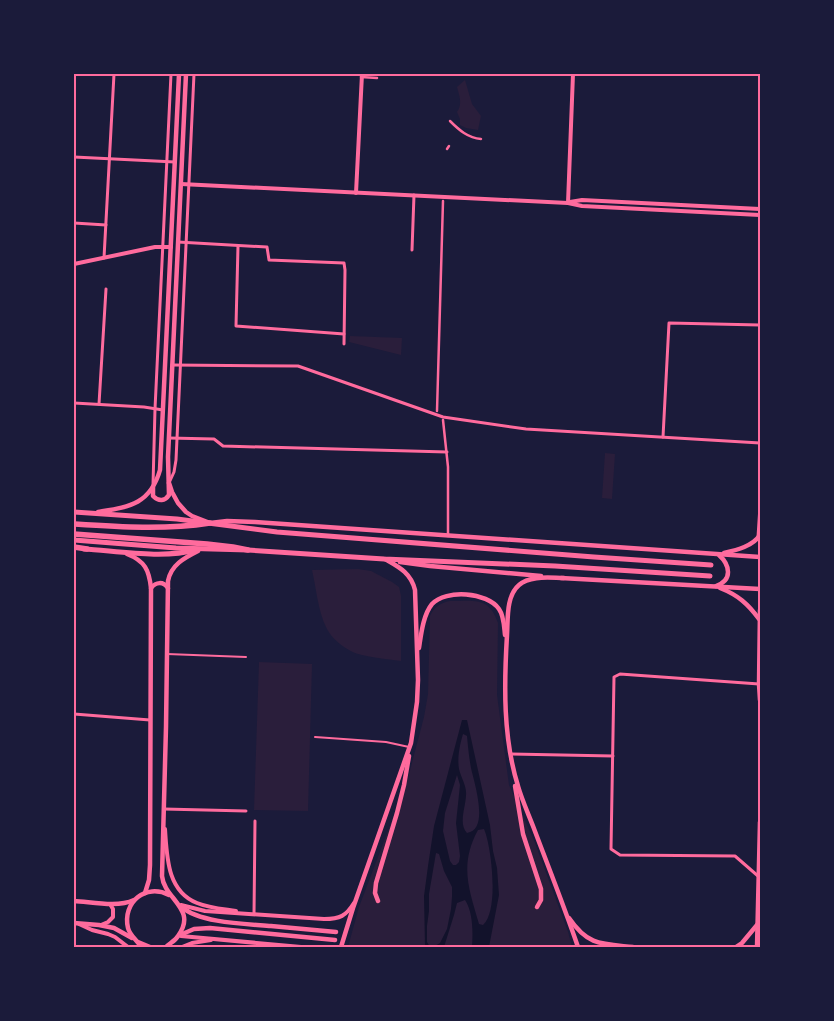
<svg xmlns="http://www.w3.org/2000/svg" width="834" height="1021" font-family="Inter,sans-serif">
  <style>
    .green { fill: #2a1e3b }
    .water { fill: #12122b; fill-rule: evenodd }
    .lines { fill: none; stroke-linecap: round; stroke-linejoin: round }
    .service { stroke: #ff6b9d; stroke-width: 2 }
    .pedestrian { stroke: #ff6b9d; stroke-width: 2.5 }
    .minor { stroke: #ff6b9d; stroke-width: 3 }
    .tertiary { stroke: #ff6b9d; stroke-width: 4 }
    .secondary { stroke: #ff6b9d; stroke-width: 4.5 }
    .primary { stroke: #ff6b9d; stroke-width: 5 }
    .trunk { stroke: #ff6b9d; stroke-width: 5.5 }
    .neatline { fill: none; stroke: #ff6b9d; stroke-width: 2 }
  </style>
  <rect width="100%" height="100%" fill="#1b1b3a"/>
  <g class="green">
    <path d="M465,80L472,104L481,116L478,130L466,128L460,125V119L457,112C463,104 459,95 457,87Z"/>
    <path d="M350,336L402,338L401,355L349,342Z"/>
    <path d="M605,453L615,454L612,499L602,498Z"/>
    <path d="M358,569L371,571L392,582L399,587L401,596V661C388,659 375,658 362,655C348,652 332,640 326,627C318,611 316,587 312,570Z"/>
    <path d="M450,601C474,601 489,596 498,623L497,695L509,785L535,843L568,932L572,947H348L359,907L408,778L424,717L428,694L430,616C434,607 440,603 450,601Z"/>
    <path d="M259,662L312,664L308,811L254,810Z"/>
  </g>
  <path class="water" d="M462,720H467L490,825L493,851L497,868L499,895L489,947H472C473,932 473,912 465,900L457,903L454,915L444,947H433L440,943L447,929L451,909L452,897V887L444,871L439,854L436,853L429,894V911L427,926V942L430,947H425L424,896L428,866L434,826ZM463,734L467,736C468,747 469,757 471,768C474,782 490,830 467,833C458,824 466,806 466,795C467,786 461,778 459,769C457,758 460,744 463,734ZM457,775L460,785L456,823L460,856L459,862L456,865H453L450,861L443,831L445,813ZM484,829C492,848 499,911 483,925L479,924C469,889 459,865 478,830Z"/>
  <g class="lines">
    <g class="service">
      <path d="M167,654L246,657"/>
      <path d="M315,737L386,742L409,747"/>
    </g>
    <g class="pedestrian">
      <path d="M361,77L377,78"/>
      <path d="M450,121C459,130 468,138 481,139"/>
      <path d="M447,149L449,146"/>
      <path d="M437,411L443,201"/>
      <path d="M443,420L448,467V536"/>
    </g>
    <g class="minor">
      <path d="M74,157L175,162"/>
      <path d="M74,223L106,225"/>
      <path d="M178,242L267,247L269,260L344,263L345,270L344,344"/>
      <path d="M238,246L236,326L344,334"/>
      <path d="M412,250L414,195"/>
      <path d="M104,258L114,74"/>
      <path d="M172,365L298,366L443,417L526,429L760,443"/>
      <path d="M74,403L144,407L163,410"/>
      <path d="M99,404L106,289"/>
      <path d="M663,437L669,323L760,325"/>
      <path d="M169,438L214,439L223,446L447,452"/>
      <path d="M169,483L174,472L176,460L194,74"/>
      <path d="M153,485L155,409L171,74"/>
      <path d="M758,537L760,506"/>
      <path d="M74,714L150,720"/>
      <path d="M511,754L613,756"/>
      <path d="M164,809L246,811"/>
      <path d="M758,876L735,856L620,855L611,849L614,677L620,674L759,684"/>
      <path d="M254,914L255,821"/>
    </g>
    <g class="tertiary">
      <path d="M181,184L568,203L582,206L760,215"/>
      <path d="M356,193L362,74"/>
      <path d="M570,202L582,200L760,209"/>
      <path d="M568,203L573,74"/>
      <path d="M74,264L155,247H171"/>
      <path d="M165,829C167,857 167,891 197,903C209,908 223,909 236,911"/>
      <path d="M181,905L205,911L220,912L324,919C340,919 346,916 354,903"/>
      <path d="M79,924L92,930L108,934L115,937L128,947"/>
      <path d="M101,925L108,922L113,917V909L110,904"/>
      <path d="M181,936L301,947"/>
      <path d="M182,947L192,943L211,940"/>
    </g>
    <g class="secondary">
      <path d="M169,483L172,492L178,503L186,512L192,516L210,523L227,521L255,522L760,557"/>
      <path d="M153,487V496C159,502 165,501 169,495L168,457L186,74"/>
      <path d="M98,512C128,507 150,505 160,470L179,74"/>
      <path d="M724,553C737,550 753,546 760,535"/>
      <path d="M127,554C145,561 149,570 151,588L150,865L149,880L145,893"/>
      <path d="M400,562L430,566L541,576"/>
      <path d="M561,578L760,589"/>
      <path d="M564,578C551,578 530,575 519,585C506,596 508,619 507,635C504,685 503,738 518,786C522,800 528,813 533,826C548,866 564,906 578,947"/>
      <path d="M716,586C733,580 730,565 719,555"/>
      <path d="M151,588C156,582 163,581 168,588"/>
      <path d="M720,588C738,595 748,604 759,619"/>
      <path d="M760,610L759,684L760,700"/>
      <path d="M419,648C421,635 423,615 432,604C446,589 487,592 499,609C504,616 504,626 505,635"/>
      <path d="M515,786L523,834L541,889V900L537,907"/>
      <path d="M74,901C92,902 117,908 134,900"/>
      <path d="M378,901L375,893L376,883L397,813L404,785L409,756"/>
      <path d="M182,907C199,923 247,924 271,926C293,928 315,930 336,932"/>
      <path d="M569,918C588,946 602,944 633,947"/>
      <path d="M74,923L99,925L114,928L132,938"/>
      <path d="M180,935L194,929L210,928L335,940"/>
      <path d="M138,942L150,947"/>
      <path d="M141,947C137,940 130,936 128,928C122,902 146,883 169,895"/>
      <path d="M166,947C170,943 175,941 178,936C198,909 164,899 162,876L166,727L168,581C171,565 184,558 198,551"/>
      <path d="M341,947L353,908L411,743L417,702L418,680L415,590C411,573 399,567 385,559"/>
      <path d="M736,947L742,943L757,925"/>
      <path d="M757,947L760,822"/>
    </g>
    <g class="primary">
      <path d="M74,512L177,519L277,532L594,557L711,565"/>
      <path d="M74,540L176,548L248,550L384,559L555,566L710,576"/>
      <path d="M84,549C117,551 164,559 195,550"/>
    </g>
    <g class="trunk">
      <path d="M74,524C120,527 165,530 210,523"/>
      <path d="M74,534L207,544L233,547L248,550"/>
      <path d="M74,547L87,549"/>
    </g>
  </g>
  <rect width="834" height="1021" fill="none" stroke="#1b1b3a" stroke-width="150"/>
  <rect x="75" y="75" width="684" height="871" class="neatline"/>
</svg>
